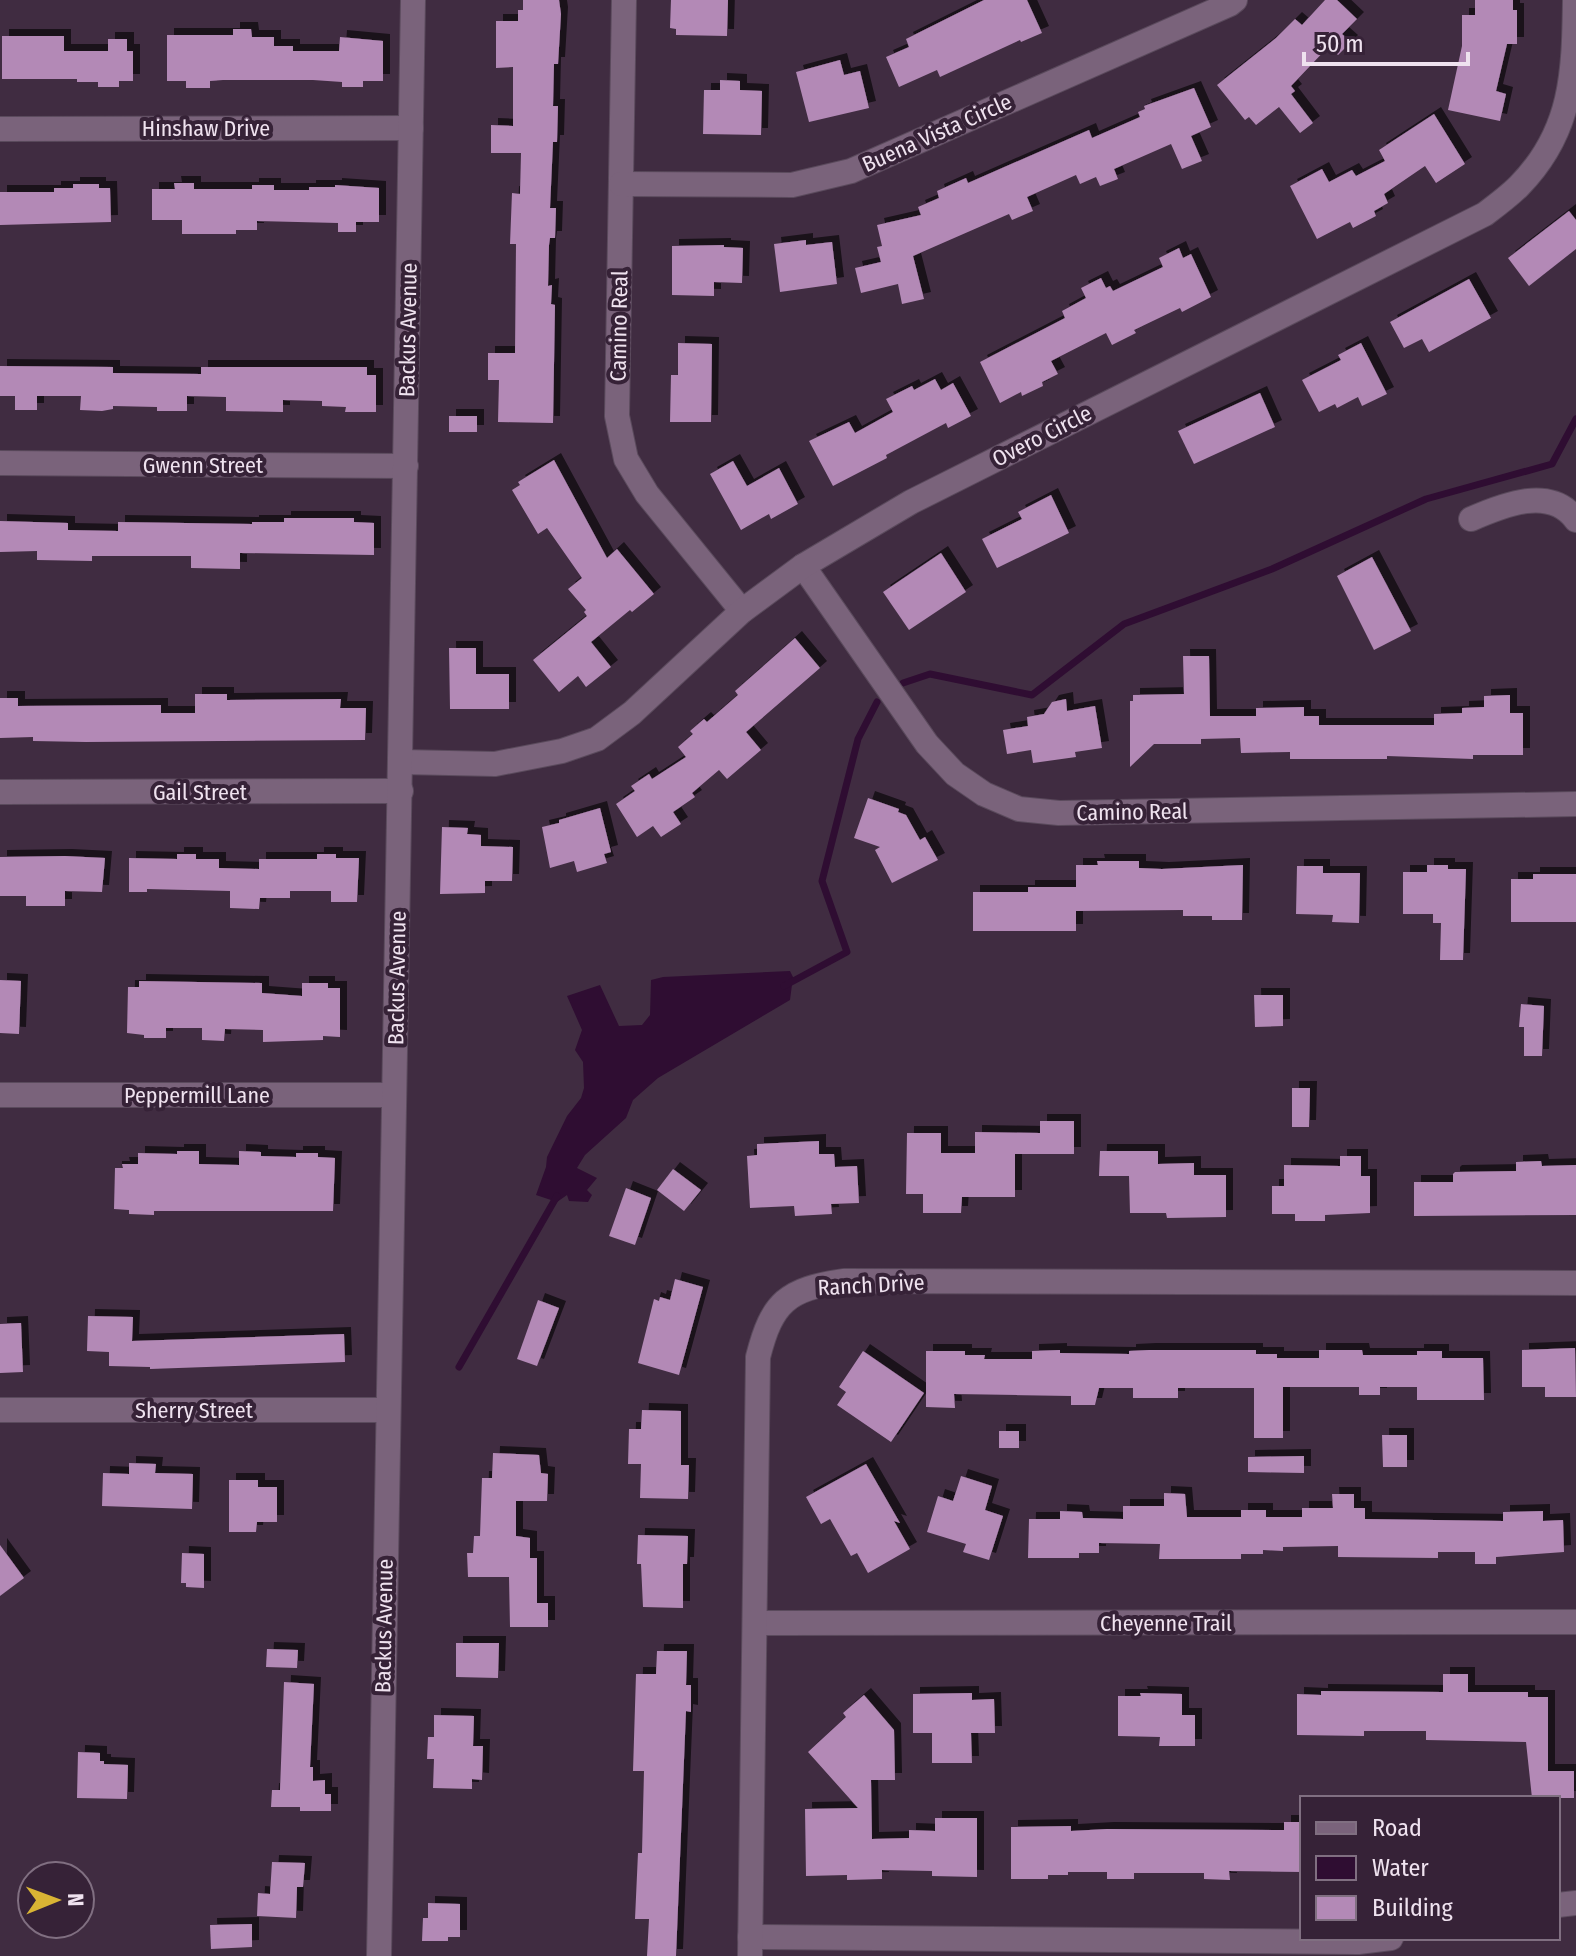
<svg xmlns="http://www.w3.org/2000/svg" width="1576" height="1956" font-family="'Fira Sans Condensed',sans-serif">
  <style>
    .water { fill: #2f0d32 }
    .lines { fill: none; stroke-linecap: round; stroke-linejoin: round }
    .stream { stroke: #2f0d32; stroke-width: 7 }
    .building { fill: #b389b6; filter: url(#shadow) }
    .minor-casing { stroke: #5a4a5c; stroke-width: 26 }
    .minor { stroke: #7a637b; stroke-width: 24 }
    .labels { text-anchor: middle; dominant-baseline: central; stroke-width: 8; stroke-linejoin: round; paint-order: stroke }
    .street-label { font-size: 22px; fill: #efe2ef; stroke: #362237 }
  </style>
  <defs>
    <filter id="shadow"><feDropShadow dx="7" dy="-7" stdDeviation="0" flood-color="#0009"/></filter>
  </defs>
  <rect width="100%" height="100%" fill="#402c41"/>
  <path class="water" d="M790,971L793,977L790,1000L658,1078L633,1100L626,1118L585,1155L577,1168L597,1178L587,1190L592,1195L588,1202L569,1201L567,1195L557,1202L536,1195L546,1167L547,1157L567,1116L581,1098L584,1088L583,1062L575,1050L582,1030L567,996L600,985L619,1026L642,1025L650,1015L651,980L663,977Z"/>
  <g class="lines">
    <g class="stream">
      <path d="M903,683L930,674L1032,695L1124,624L1272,569L1426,499L1552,464L1576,419"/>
      <path d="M784,986L847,952L822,881L858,739L877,702"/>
      <path d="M459,1367L557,1196"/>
    </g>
  </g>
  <g class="building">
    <path d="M523,0H559L561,14L558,64H554L553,106H558L557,142H553L550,208H556L555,238H550L549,245L548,286L552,285L551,304L555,305L553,423L498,422L499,380H488V353H515L516,244H510L512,193L520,194L521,153H491V125L513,126V67L496,68V21H518V10H523Z"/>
    <path d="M671,0H728L727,36L676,35V29L670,28Z"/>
    <path d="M984,0H1027L1042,33L1021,42L1020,40L940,77L937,70L899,87L886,57L909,47L906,39Z"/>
    <path d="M1325,0H1337L1357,19L1342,34L1351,42L1338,55L1329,46L1291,86L1295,91L1291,94L1313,123L1300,133L1279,107L1256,125L1249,117L1245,120L1217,85L1276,38L1295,19L1302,25Z"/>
    <path d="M1475,0H1513V10H1517V44H1507L1496,91L1506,94L1500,121L1448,110L1462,46V15H1475Z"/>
    <path d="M233,29H251L252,37H274V46H293V51H339L340,37L383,41V81H363V87H342V82L313,80H223L210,81V88H186V81H167V35H233Z"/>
    <path d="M2,36H64V51H108V39H127V51H133V81H119V87H98V82H77V79H2Z"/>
    <path d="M840,60L844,75L860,71L869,108L809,122L796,72Z"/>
    <path d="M720,80L740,81V90L762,91L761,135L703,134L704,90H720Z"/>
    <path d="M1194,88L1211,127L1191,136L1202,161L1182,169L1171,144L1114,169L1118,179L1100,186L1096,177L1080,184L1076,175L1027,197L1033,211L1012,220L1009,214L913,256L924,299L902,304L898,284L861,293L855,268L881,262L877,247L882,246L877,225L921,215L918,207L939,198L937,191L966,178L968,183L1089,130L1092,138L1140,117L1138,112L1145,109L1144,106Z"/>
    <path d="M1434,114L1465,164L1436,183L1425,166L1384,194L1388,203L1374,211L1376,216L1353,228L1350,222L1317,239L1290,186L1322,169L1329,182L1352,170L1356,176L1385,161L1379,150Z"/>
    <path d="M174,183H194V189H252V185H274V190H309V187H335V185L379,188V222H356V232H338V223L257,221V230H236V234H182V220H152V189H175Z"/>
    <path d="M73,184H99V188H110L111,222L0,225V192H54V188H73Z"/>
    <path d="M1569,211L1576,220V249L1529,286L1508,258Z"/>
    <path d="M806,240V245L832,242L837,284L780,292L774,244Z"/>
    <path d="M724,245V247L743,248L742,283L714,282V296L672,295V246Z"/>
    <path d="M1179,248L1183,258L1191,254L1211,297L1182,312L1180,308L1134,330L1136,333L1112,345L1106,333L1051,361L1058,374L1042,382L1043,386L1022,396L1021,392L1000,403L980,362L1065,318L1062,311L1086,298L1081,288L1101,278L1106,288L1110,286L1113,291L1163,267L1159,258Z"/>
    <path d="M1469,279L1491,318L1429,352L1422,339L1404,348L1390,322Z"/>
    <path d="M678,343L712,344L711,422H670L671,375H678Z"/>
    <path d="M1361,343L1387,394L1362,406L1358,397L1337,408L1335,404L1319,412L1302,380L1341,360L1338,355Z"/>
    <path d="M0,366L113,367V373L201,374V367H367V375H376V412H345L346,407L322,406V401L283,400V412L226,411V397L187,396V411H157V407L113,406V409L102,411L80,410L81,396H37V410H15V396H0Z"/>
    <path d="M935,379L941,390L953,383L971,416L948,428L946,423L886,455L887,458L833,486L809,441L849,422L855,433L893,412L886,399L912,386L914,390Z"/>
    <path d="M1260,393L1275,427L1194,464L1178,431Z"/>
    <rect x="449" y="416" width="28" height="16"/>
    <path d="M554,460L607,558L617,549L654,594L632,612L630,610L591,642L611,667L586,687L578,676L559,692L533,660L587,616L584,612L586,610L568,589L582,578L547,528L538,534L512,490L520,485L518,482Z"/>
    <path d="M733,461L747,486L779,468L798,504L771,519L769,514L741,530L710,474Z"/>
    <path d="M1051,495L1069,533L997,568L982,539L1022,519L1018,512Z"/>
    <path d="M284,518H354V522L374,523V555L240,553V569L191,568V556H92V561L37,560V551L0,552V521L68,523V530L118,531V522L252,524V522H284Z"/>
    <path d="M941,553L966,592L909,630L883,592Z"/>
    <path d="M1372,557L1411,631L1374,650L1337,576Z"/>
    <path d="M795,638L820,668L746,732L761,750L727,779L719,770L692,793L695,797L673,812L681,824L661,837L653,826L637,837L616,804L635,791L631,786L649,774L652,779L686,757L678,747L693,734L690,731L704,719L707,722L738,695L735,691Z"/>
    <path d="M449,648H476V674H509V709H450Z"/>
    <path d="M1183,656H1209L1210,716H1256V708L1304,707V716H1319V725H1434V714L1462,713V708L1484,707V696L1510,695V713H1523V755H1473V759L1387,756V759H1290V752L1241,753L1240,738L1201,739V744H1154L1130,767V701H1133V695L1184,694Z"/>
    <path d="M195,694H227V700L341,699L340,708H366L365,740L86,742L33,741V737L0,738V698H18V706L161,705V713H195Z"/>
    <path d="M1066,699L1067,711L1095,706L1102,748L1075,752L1076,757L1033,763L1031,750L1007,754L1003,730L1028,726L1027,717L1044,714L1052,702Z"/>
    <path d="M868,798L899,809L898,812L906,815L920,840L925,837L938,860L892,883L875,850L880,847L854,838Z"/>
    <path d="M600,808L611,852L604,854L607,863L577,872L574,861L550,868L542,827L559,823V820Z"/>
    <path d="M442,827L468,828L467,834L481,835V846L513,847L512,881H485V893L440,894Z"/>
    <path d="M177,854H196V859H219V868L259,869V859H317V854H336V858H359L357,902H331V891H290V898H260L259,909L230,908V891L147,889V892H129V858L177,859Z"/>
    <path d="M65,856L105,858L102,892L65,891V906H26V896H0V857Z"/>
    <path d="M1097,861H1139V868L1162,869L1243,865L1242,920H1212V916H1183V910L1076,911V931H973V892H1028V887H1076V865H1098Z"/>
    <path d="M1427,865H1448V869H1466L1463,960H1440L1441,923H1433V914H1403V872H1427Z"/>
    <path d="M1297,866H1323V873H1360L1359,923L1332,922L1333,915L1296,914Z"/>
    <path d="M1533,874H1576V922H1511V879H1533Z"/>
    <path d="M0,980L21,981L19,1034L0,1033Z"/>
    <path d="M139,981L262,983V993L302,996V983H328V988H340V1037L323,1036V1040L263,1042V1030L225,1029L224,1041L202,1040V1028H166V1038H144V1035L127,1033L128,987H139Z"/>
    <path d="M1254,995H1283V1026L1255,1027Z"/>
    <path d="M1521,1004L1544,1006L1542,1056H1524V1027H1519Z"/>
    <path d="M1292,1088H1310L1309,1127H1292Z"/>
    <path d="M1040,1121H1074V1154H1015V1197H962L961,1213H923V1194H906L907,1133H941V1153H975V1132L1040,1133Z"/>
    <path d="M819,1141V1154H834L835,1167L857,1166L859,1203L831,1204L832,1214L795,1216L794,1206L750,1208L747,1156L757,1155V1144Z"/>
    <path d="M177,1151H199V1164L239,1165V1151L261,1152V1156L296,1157V1153H318V1157L335,1158L333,1211H154V1215L129,1214V1210L114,1209L115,1168H123L122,1164H138V1153L177,1154Z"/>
    <path d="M1100,1151H1158V1164L1194,1163V1175H1226V1217L1167,1218L1166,1213H1130L1129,1176H1099Z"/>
    <path d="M1340,1156H1361V1176H1370V1213L1325,1215V1221H1295V1214H1272V1186H1284V1165L1340,1166Z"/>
    <path d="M1541,1161L1542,1166L1576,1165V1215L1414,1216V1182H1453V1174L1455,1172L1516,1171V1162Z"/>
    <path d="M673,1169L701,1190L684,1211L657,1190Z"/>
    <path d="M626,1188L651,1198L635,1245L609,1236Z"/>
    <path d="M675,1279L703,1287L679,1375L638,1363L654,1299L659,1301L660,1297L670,1300Z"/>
    <path d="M538,1300L559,1308L537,1366L517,1359Z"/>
    <path d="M88,1316L133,1317L132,1341L344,1334L345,1362L150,1369V1367L109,1366V1352L87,1351Z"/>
    <path d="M21,1323L23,1372L0,1373V1324Z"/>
    <path d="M1575,1348L1576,1397H1545V1387H1522V1350Z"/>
    <path d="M1060,1350V1353L1129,1354V1351L1149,1350H1256V1354H1277V1358H1319V1350H1362L1363,1355H1417V1351H1442V1358H1483L1484,1400H1417V1387H1380V1395H1359V1387H1283V1438H1254V1388H1178V1398H1133V1388H1099L1095,1405H1071V1396L954,1394L955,1408L926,1407V1351H965V1355H985L984,1359H1032V1351Z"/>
    <path d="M863,1351L924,1393L891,1442L837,1405L846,1392L839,1387Z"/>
    <path d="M642,1410L681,1411V1465H689L688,1499L640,1498L641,1464H628L629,1429H641Z"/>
    <rect x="999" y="1431" width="20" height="17"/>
    <path d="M1382,1435H1407V1467H1383Z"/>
    <path d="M493,1453L539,1455L541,1473L548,1474L547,1501H516V1536L530,1538V1558H537V1603H548V1627H510L509,1577H468L467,1553H473L474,1536H480L482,1478H492Z"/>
    <path d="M1304,1456V1473L1248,1472V1457Z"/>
    <path d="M129,1463L156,1464L155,1473L193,1474L192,1509L102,1506L103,1473L129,1474Z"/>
    <path d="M866,1464L900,1523L894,1521L910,1549L868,1573L857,1553L851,1556L830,1519L821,1524L806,1497Z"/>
    <path d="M961,1476L992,1486L985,1510L1003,1516L989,1560L963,1552L966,1544L927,1532L938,1496L953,1501Z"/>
    <path d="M229,1480H258V1487H277V1522H257L256,1532H229Z"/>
    <path d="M1164,1493L1185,1494L1187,1517H1241V1510H1266V1517H1302V1508H1333L1332,1494H1354V1508H1365V1519L1503,1521V1512L1543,1511V1521L1563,1520L1564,1552L1496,1557V1564H1475V1552H1438V1558L1338,1557V1546L1283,1547V1551L1263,1550V1554H1241V1559H1159L1160,1544L1099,1543V1553H1079V1558H1028L1029,1519H1060V1511L1082,1512L1083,1518L1123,1519V1506H1164Z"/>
    <path d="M638,1535L688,1536L687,1564H683V1608L643,1607L641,1564H637Z"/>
    <path d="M0,1545L24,1578L0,1596Z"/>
    <path d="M182,1553L204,1554V1588L186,1587V1583H181Z"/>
    <path d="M456,1643H499L498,1678L456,1677Z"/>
    <path d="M267,1649L298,1650L297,1668L266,1667Z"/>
    <path d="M657,1651H687L686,1685H691V1712L686,1711L676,1956H647L649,1919H635L638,1853H642L644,1771H633L636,1674H656Z"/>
    <path d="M1443,1674H1468V1692H1528V1697H1548V1771H1574V1798H1532L1526,1742L1426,1740V1731H1364V1736L1297,1735V1694L1321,1695V1691L1443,1692Z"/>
    <path d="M284,1682L314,1684L310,1767H313V1781L325,1780V1794H331V1811H300V1807H271L272,1790H280Z"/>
    <path d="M972,1693V1700L994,1699L995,1733H971L972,1763H932V1733H913V1694Z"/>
    <path d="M1140,1693L1182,1694V1715H1195V1746H1159L1160,1737L1118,1736V1696H1141Z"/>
    <path d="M864,1695L894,1730L895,1780H871L872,1839L909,1838V1830L935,1831V1818H977V1877L932,1876V1871L882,1870V1879L847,1880V1875L806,1876L805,1809L858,1808L808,1752L846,1717L843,1713Z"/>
    <path d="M434,1715L474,1716L473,1746H483L482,1780L472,1779V1789L433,1788L434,1759H427L428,1737H434Z"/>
    <path d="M78,1752L100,1753V1761H104V1764L128,1765L127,1799L77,1798Z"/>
    <path d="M1284,1822H1302V1872L1229,1871L1230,1880L1204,1879V1873H1134V1879H1107V1872H1068V1875H1048V1879H1011V1827L1071,1826V1831L1107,1829L1284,1830Z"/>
    <path d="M272,1862L305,1863L303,1887H297L296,1918L257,1916L258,1893L270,1894Z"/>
    <path d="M428,1903L460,1904V1937H448V1941H422L423,1918H428Z"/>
    <path d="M252,1924V1947L211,1949L210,1925Z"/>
  </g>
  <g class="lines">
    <defs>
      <g id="minor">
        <path d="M624,0L617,416L626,459L647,494L742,611"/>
        <path d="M0,129L411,128"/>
        <path d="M621,184L792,185L851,171L1230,4L1235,0"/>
        <path d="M0,463L406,466"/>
        <path d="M1471,519C1503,505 1551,485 1576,520"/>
        <path d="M803,566L927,744L955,774L984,794L1019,809L1059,813L1576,804"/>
        <path d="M402,762L495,764L562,751L597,739L632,713L742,611L803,566L911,502L1485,214C1497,205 1509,196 1519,186C1573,131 1574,72 1575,0"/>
        <path d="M0,792L401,791"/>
        <path d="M0,1095H394"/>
        <path d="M0,1410H388"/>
        <path d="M755,1623L1576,1622"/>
        <path d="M1558,1905L1576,1903"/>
        <path d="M750,1937L1358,1942L1391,1938"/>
        <path d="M379,1956C389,1304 404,652 413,0"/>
        <path d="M750,1956L758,1357C772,1302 787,1289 844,1281L1576,1283"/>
      </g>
    </defs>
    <use href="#minor" class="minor-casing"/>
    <use href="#minor" class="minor"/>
  </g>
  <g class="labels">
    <g class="street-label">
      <text x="206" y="128">Hinshaw Drive</text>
      <text transform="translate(937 133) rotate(-24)">Buena Vista Circle</text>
      <text transform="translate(619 326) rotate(-89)">Camino Real</text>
      <text transform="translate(408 330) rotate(-89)">Backus Avenue</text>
      <text transform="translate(1042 436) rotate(-27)">Overo Circle</text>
      <text x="203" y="465">Gwenn Street</text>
      <text x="200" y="792">Gail Street</text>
      <text transform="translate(1132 812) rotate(-1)">Camino Real</text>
      <text transform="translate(397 978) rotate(-89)">Backus Avenue</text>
      <text x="197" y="1095">Peppermill Lane</text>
      <text transform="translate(871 1285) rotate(-3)">Ranch Drive</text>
      <text x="194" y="1410">Sherry Street</text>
      <text x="1166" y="1623">Cheyenne Trail</text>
      <text transform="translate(384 1626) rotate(-89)">Backus Avenue</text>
    </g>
  </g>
  <rect x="1300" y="1796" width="260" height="144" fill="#362237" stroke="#806f81" stroke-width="2"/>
  <rect x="1316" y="1822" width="40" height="12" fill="#7a637b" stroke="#806f81" stroke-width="2"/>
  <text x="1372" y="1836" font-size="24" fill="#efe2ef">Road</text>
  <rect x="1316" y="1856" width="40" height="24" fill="#2f0d32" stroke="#806f81" stroke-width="2"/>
  <text x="1372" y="1876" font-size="24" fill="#efe2ef">Water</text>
  <rect x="1316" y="1896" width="40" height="24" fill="#b389b6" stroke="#806f81" stroke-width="2"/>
  <text x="1372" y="1916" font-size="24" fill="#efe2ef">Building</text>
  <g transform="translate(56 1900) rotate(89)"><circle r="38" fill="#362237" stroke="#806f81" stroke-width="2"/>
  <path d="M0-6L14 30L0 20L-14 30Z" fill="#d9b434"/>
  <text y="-12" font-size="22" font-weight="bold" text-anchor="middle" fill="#efe2ef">N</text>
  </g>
  <path d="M1304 52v12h164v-12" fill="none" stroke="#efe2ef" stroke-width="4"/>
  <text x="1316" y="52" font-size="24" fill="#efe2ef" stroke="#362237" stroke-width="6" paint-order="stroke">50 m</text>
</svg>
